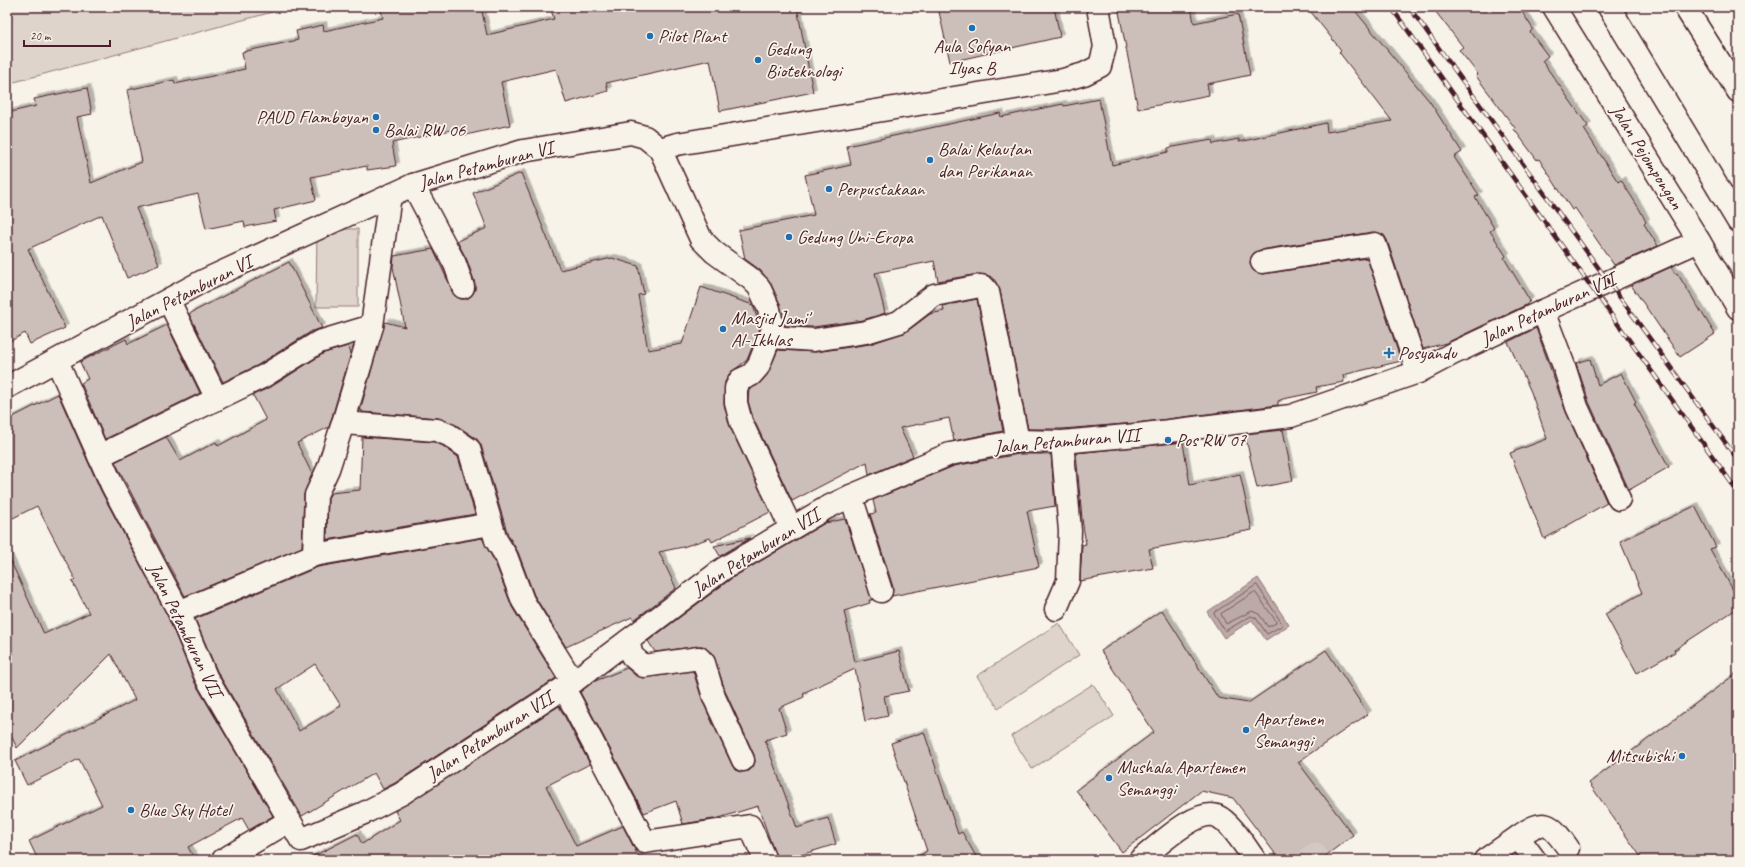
<svg xmlns="http://www.w3.org/2000/svg" width="1745" height="867" font-family="Caveat,sans-serif">
  <style>
    .green { fill: #ded4cc; stroke: #947a7c }
    .water { fill: #bcaaa7; stroke: #8e7275 }
    .lines { fill: none; stroke-linecap: round; stroke-linejoin: round }
    .shore { stroke: #78575d; stroke-width: 1 }
    .building { fill: #ccbfb9; stroke: #4a1f2b; fill-rule: evenodd; filter: url(#shadow) }
    .minor-tunnel { stroke: #d4c9c2; stroke-width: 22; stroke-dasharray: 22 11; stroke-linecap: butt }
    .minor-casing { stroke: #4a1f2b; stroke-width: 25 }
    .major-casing { stroke: #4a1f2b; stroke-width: 25 }
    .minor { stroke: #f7f3e8; stroke-width: 22 }
    .major { stroke: #f7f3e8; stroke-width: 22 }
    .rail-casing { stroke: #4a1f2b; stroke-width: 4.5 }
    .rail { stroke: #f7f3e8; stroke-width: 3; stroke-dasharray: 9; stroke-linecap: butt }
    .poi-dot { fill: #1f6fb2; stroke: #f7f3e8; stroke-width: 1.5 }
    .labels { text-anchor: middle; dominant-baseline: central; stroke-width: 3.5; stroke-linejoin: round; paint-order: stroke }
    .poi-label { font-size: 19px; fill: #4a1f2b; stroke: #f7f3e8; text-anchor: start }
    .street-label { font-size: 19px; fill: #4a1f2b; stroke: #f7f3e8 }
  </style>
  <defs>
    <filter id="shadow"><feDropShadow dx="3.5" dy="-3.5" stdDeviation="0" flood-color="#0004"/></filter>
  </defs>
  <rect width="100%" height="100%" fill="#f7f3e8"/>
  <filter id="ink" filterUnits="userSpaceOnUse"><feTurbulence type="fractalNoise" baseFrequency=".025" numOctaves="2"/><feDisplacementMap in="SourceGraphic" scale="8" xChannelSelector="R" yChannelSelector="G"/><feConvolveMatrix kernelMatrix="1 2 1 2 8 2 1 2 1" color-interpolation-filters="sRGB"/></filter>
  <g filter="url(#ink)">
    <g class="green">
      <path d="M7,7H291L7,84Z"/>
      <path d="M317,229H358V307H316Z"/>
      <path d="M1059,623L1079,655L998,708L977,676Z"/>
      <path d="M1093,684L1114,716L1032,769L1011,736Z"/>
    </g>
    <path class="water" d="M1258,578L1289,625L1266,640L1252,620L1224,638L1207,612Z"/>
    <g class="lines">
      <g class="shore">
        <path d="M1257,585L1283,625L1267,634L1256,618L1251,616L1225,631L1214,613Z"/>
        <path d="M1255,592L1276,621V623L1268,627L1259,614L1252,611L1226,624L1221,614Z"/>
      </g>
    </g>
    <g class="building">
      <path d="M380,7H481L487,35L554,19L550,7H797L813,92L720,111L710,60L606,83L608,91L566,103L556,69L501,82L510,125L466,135L465,127L392,143L396,166L367,170V166L311,177L316,200L274,210L276,221L245,227L244,221L206,229L198,194L136,208L159,265L127,278L102,215L28,249L65,328L30,344L25,333L7,343V113L36,106L34,99L87,88L92,114L77,117L91,183L142,162L127,90L174,80L175,84L245,69L242,52L298,40L296,31L323,25L324,31L383,18Z"/>
      <path d="M938,7H1054L1060,37L950,62Z"/>
      <path d="M1118,7H1191L1194,23L1238,14L1250,75L1207,84L1209,95L1138,109Z"/>
      <path d="M1307,7H1352L1430,102L1462,152L1454,157L1479,195L1475,197L1494,228L1490,231L1506,256L1504,258L1530,301L1526,305L1446,343L1423,349L1387,240L1384,235L1373,232L1260,250L1254,253L1251,257L1250,264L1253,270L1257,273L1264,274L1367,258L1401,361L1343,375L1344,382L1316,387L1317,392L1283,399L1278,401V405L1136,423L1062,429H1028L1000,290L994,279L987,275L978,274L938,281L934,261L875,273L885,313L863,320L813,327L785,326L780,304L770,282L760,270L745,259L739,230L814,215L805,175L851,165L847,146L1000,113L1001,117L1063,104L1064,106L1099,99L1112,165L1168,152V148L1212,140L1213,144L1239,139V142L1326,123L1327,132L1392,121L1339,52L1341,50Z"/>
      <path d="M1432,7H1519L1533,29L1530,32L1548,56L1542,61L1588,126L1584,129L1618,182L1621,180L1640,210L1646,222L1644,224L1658,246L1614,265L1575,208L1572,210L1539,159L1537,160L1514,129L1515,128L1476,76L1478,74L1459,50L1463,47Z"/>
      <path d="M521,173L560,270L612,258L638,266L644,294L638,295L648,350L682,344L701,287L753,305L760,328L747,360L729,374L725,382L724,403L730,427L770,512L712,542L710,538L683,547L659,552L676,588L634,620L632,617L566,647L534,595L518,552L508,535L481,445L477,439L456,425L438,418L362,412V410L360,411L385,322L405,327L393,267L394,256L433,249L455,296L461,299H467L472,295L475,290V283L467,260L457,241L487,228L473,193Z"/>
      <path d="M289,262L322,328L312,331L258,365L223,382L189,314Z"/>
      <path d="M1671,267L1675,274L1677,273L1715,334L1680,357L1631,285Z"/>
      <path d="M977,299L1003,431L954,441L949,418L900,428L913,456L869,475L867,462L792,501L753,418L748,401L749,390L760,383L767,375L778,350L816,352L870,344L906,332L930,314L944,311L943,306Z"/>
      <path d="M167,325L200,393L105,439L81,383L88,379L80,362L126,339L128,344Z"/>
      <path d="M1536,328L1566,412L1607,503L1544,539L1510,453L1547,439L1531,392L1508,342Z"/>
      <path d="M348,346L351,353L329,427L297,443L312,474L304,494L302,547L185,596L115,462L166,437L180,461L216,442L218,446L266,420L253,395L271,387L324,353Z"/>
      <path d="M1590,359L1598,385L1621,373L1636,402L1634,403L1669,467L1629,490L1589,402L1576,363Z"/>
      <path d="M58,394L101,491L168,617L195,683L273,816L249,830L242,818L188,847L195,860H38L29,841L102,805L79,759L27,785L15,761L135,700L111,654L17,748L7,727V553L44,634L89,613L72,581L75,579L37,506L7,521V420Z"/>
      <path d="M1283,430L1293,481L1257,488L1245,434Z"/>
      <path d="M362,437L434,442L443,446L458,457L475,514L327,540L328,498L331,493L360,490Z"/>
      <path d="M1185,442L1183,443L1190,485L1240,474L1252,530L1149,549L1153,568L1080,581L1082,545L1086,544L1082,519L1076,453Z"/>
      <path d="M1019,454H1051L1055,506L1027,511L1039,567L892,596L893,587L870,514L876,513L873,500L954,466Z"/>
      <path d="M1695,506L1716,547L1710,549L1738,599V608L1674,650L1675,652L1637,673L1605,614L1642,593L1620,541Z"/>
      <path d="M845,519L872,600H869L870,603L844,611L855,662L899,651L909,691L884,696L888,716L865,721L855,669L803,693L804,697L779,708L787,733L765,740L797,828L828,818L836,844L785,860H777L758,806L719,818L683,824L676,801L644,813L580,692L593,682L627,668L636,676L645,678L693,671L703,702L732,765L735,770L741,772L749,771L753,767L755,762L754,755L726,693L713,654L703,646H698L655,652L648,641L732,578L825,523Z"/>
      <path d="M482,538L495,562L512,607L556,678L395,783L383,789L374,773L302,816L217,671L195,619L318,567ZM315,664L341,706L299,731L277,689Z"/>
      <path d="M750,538L720,556L714,546Z"/>
      <path d="M1162,610L1218,698L1248,703L1326,650L1368,714L1298,762L1353,835L1320,860H1280L1233,798L1201,791L1122,852L1076,790L1154,732L1101,651Z"/>
      <path d="M1738,672V860H1643L1589,783Z"/>
      <path d="M559,706L590,764L546,786L576,846L623,826L640,860H306L357,834L362,844L400,820L395,811Z"/>
      <path d="M924,732L958,834L962,832L978,860H912L927,851L891,743Z"/>
    </g>
    <g class="lines">
      <path class="minor-tunnel" d="M1307,860L1315,854L1320,860"/>
      <defs>
        <g id="minor">
          <path d="M1685,7L1738,91"/>
          <path d="M660,149L677,144L1063,80L1084,74L1100,66L1105,47L1098,7"/>
          <path d="M413,185L455,264L463,287"/>
          <path d="M1262,262L1375,244L1418,372"/>
          <path d="M169,301L217,399"/>
          <path d="M1543,311L1564,366L1577,407L1619,499"/>
          <path d="M770,337L814,340L866,332L899,322L934,295L980,286L984,287L988,292L1018,441"/>
          <path d="M57,361L112,485L179,612L206,677L301,840L364,813L401,794L573,682L723,569L826,508L851,496L950,454L1018,441L1062,442L1137,435L1291,416L1418,372L1452,354L1543,311L1699,241"/>
          <path d="M7,387L203,281L413,185L523,151L631,133L645,137L660,149L701,239L714,252L751,279L759,287L769,309L773,329L758,367L751,375L740,380L736,388V403L741,422L791,528"/>
          <path d="M343,423L437,430L449,435L469,449L496,540L506,556L523,601L573,682"/>
          <path d="M99,456L264,376L319,342L372,326"/>
          <path d="M851,496L881,591"/>
          <path d="M314,555L316,495L328,469L343,423L372,326L390,195"/>
          <path d="M1056,609L1068,581L1070,531L1062,442"/>
          <path d="M179,612L314,555L491,524"/>
          <path d="M628,641L632,656L644,666L699,658L704,663L714,697L743,760"/>
          <path d="M564,688L645,842L750,826L765,860"/>
          <path d="M1518,837C1545,817 1550,823 1568,848"/>
          <path d="M223,860L289,821"/>
          <path d="M1140,860C1157,847 1196,808 1217,816C1231,822 1246,848 1255,860"/>
          <path d="M1485,860L1518,837L1535,860"/>
        </g>
        <g id="major">
          <path d="M1554,7L1699,241L1738,308"/>
          <path d="M1609,7L1738,221"/>
        </g>
      </defs>
      <use href="#minor" class="minor-casing"/>
      <use href="#major" class="major-casing"/>
      <use href="#minor" class="minor"/>
      <use href="#major" class="major"/>
      <defs>
        <g id="rail">
          <path d="M1391,7L1738,492"/>
          <path d="M1409,7L1738,460"/>
        </g>
      </defs>
      <use href="#rail" class="rail-casing"/>
      <use href="#rail" class="rail"/>
    </g>
  </g>
  <g class="poi-dot">
    <circle cx="972" cy="28" r="4"/>
    <circle cx="650" cy="36" r="4"/>
    <circle cx="758" cy="60" r="4"/>
    <circle cx="376" cy="117" r="4"/>
    <circle cx="376" cy="130" r="4"/>
    <circle cx="930" cy="160" r="4"/>
    <circle cx="829" cy="189" r="4"/>
    <circle cx="789" cy="237" r="4"/>
    <circle cx="723" cy="329" r="4"/>
    <path d="M1387 347h4v4h4v4h-4v4h-4v-4h-4v-4h4z"/>
    <circle cx="1168" cy="440" r="4"/>
    <circle cx="1246" cy="730" r="4"/>
    <circle cx="1682" cy="756" r="4"/>
    <circle cx="1109" cy="778" r="4"/>
    <circle cx="131" cy="810" r="4"/>
  </g>
  <g class="labels">
    <g class="poi-label">
      <text x="658" y="36">Pilot Plant</text>
      <text x="972" y="46" text-anchor="middle">Aula Sofyan<tspan x="972" dy="22">Ilyas B</tspan></text>
      <text x="766" y="49">Gedung<tspan x="766" dy="22">Bioteknologi</tspan></text>
      <text x="368" y="117" text-anchor="end">PAUD Flamboyan</text>
      <text x="384" y="130">Balai RW 06</text>
      <text x="938" y="149">Balai Kelautan<tspan x="938" dy="22">dan Perikanan</tspan></text>
      <text x="837" y="189">Perpustakaan</text>
      <text x="797" y="237">Gedung Uni-Eropa</text>
      <text x="731" y="318">Masjid Jami'<tspan x="731" dy="22">Al-Ikhlas</tspan></text>
      <text x="1398" y="353">Posyandu</text>
      <text x="1176" y="440">Pos RW 07</text>
      <text x="1254" y="719">Apartemen<tspan x="1254" dy="22">Semanggi</tspan></text>
      <text x="1674" y="756" text-anchor="end">Mitsubishi</text>
      <text x="1117" y="767">Mushala Apartemen<tspan x="1117" dy="22">Semanggi</tspan></text>
      <text x="139" y="810">Blue Sky Hotel</text>
    </g>
    <g class="street-label">
      <text transform="translate(1647 157) rotate(58)">Jalan Pejompongan</text>
      <text transform="translate(486 165) rotate(-15)">Jalan Petamburan VI</text>
      <text transform="translate(189 292) rotate(-27)">Jalan Petamburan VI</text>
      <text transform="translate(1548 309) rotate(-25)">Jalan Petamburan VII</text>
      <text transform="translate(1067 441) rotate(-5)">Jalan Petamburan VII</text>
      <text transform="translate(756 552) rotate(-32)">Jalan Petamburan VII</text>
      <text transform="translate(185 630) rotate(64)">Jalan Petamburan VII</text>
      <text transform="translate(490 736) rotate(-33)">Jalan Petamburan VII</text>
    </g>
  </g>
  <rect width="1745" height="867" fill="none" stroke="#f7f3e8" stroke-width="24"/>
  <rect x="12" y="12" width="1721" height="843" fill="none" stroke="#4a1f2b" stroke-width="1.5" filter="url(#ink)"/>
  <path d="M24 40v6h86v-6" fill="none" stroke="#4a1f2b" stroke-width="2"/>
  <text x="30" y="40" font-size="12" fill="#4a1f2b" stroke="#f7f3e8" stroke-width="3" paint-order="stroke">20 m</text>
</svg>
